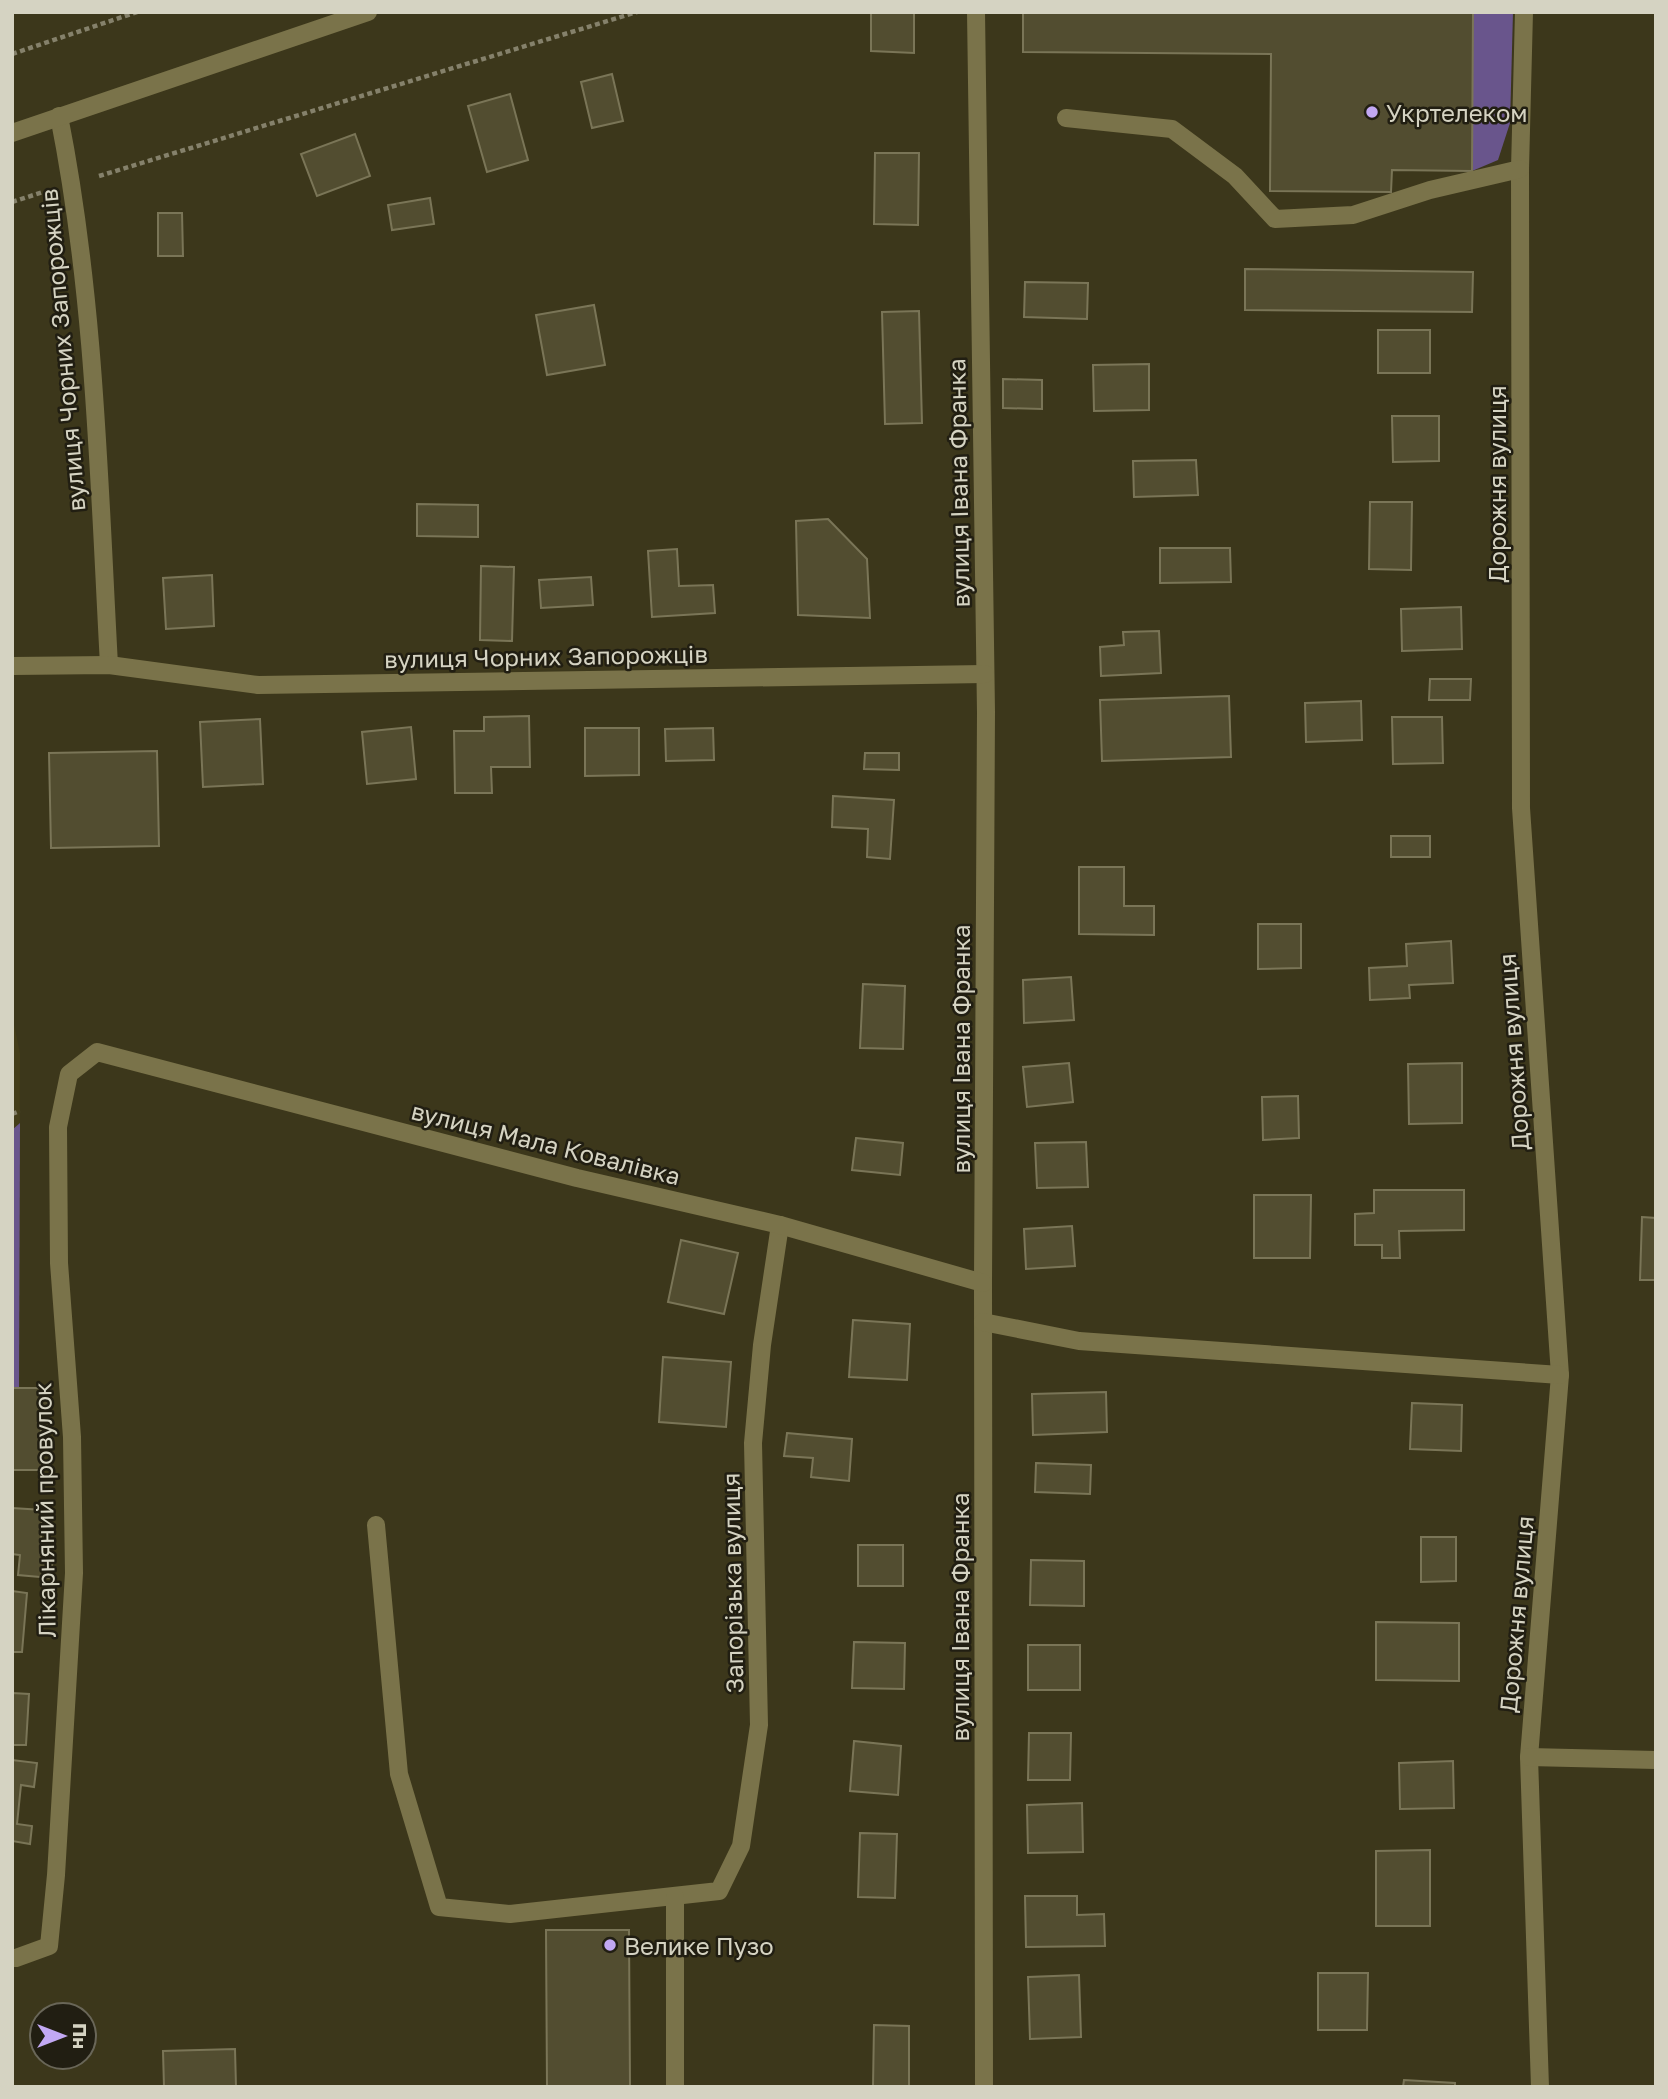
<svg xmlns="http://www.w3.org/2000/svg" width="1668" height="2099" font-family="'Golos Text',sans-serif">
  <style>
    .built { fill: #443d19 }
    .green { fill: #69558c }
    .building { fill: #524d30; stroke: #7a7557; stroke-width: 2 }
    .lines { fill: none; stroke-linecap: round; stroke-linejoin: round }
    .path { stroke: #85816b; stroke-width: 4.5; stroke-dasharray: 5 3.5; stroke-linecap: butt }
    .minor { stroke: #7a734a; stroke-width: 18 }
    .poi-dot { fill: #c2a8f3; stroke: #211e12; stroke-width: 2.5 }
    .labels { text-anchor: middle; dominant-baseline: central; stroke-width: 5; stroke-linejoin: round; paint-order: stroke }
    .poi-label { font-size: 24px; fill: #d5d3c2; stroke: #211e12; text-anchor: start }
    .street-label { font-size: 24px; fill: #d5d3c2; stroke: #211e12 }
  </style>
  <rect width="100%" height="100%" fill="#3c371b"/>
  <path class="built" d="M12,1015L20,1053L19,1388H12Z"/>
  <g class="green">
    <path d="M1473,12H1513L1510,123L1498,160L1472,171Z"/>
    <path d="M20,1123L19,1388H12V1130Z"/>
  </g>
  <g class="building">
    <path d="M871,12H914V53L871,51Z"/>
    <path d="M1023,12H1473L1472,171L1392,170L1391,192L1270,191L1271,54L1023,52Z"/>
    <path d="M612,74L623,121L592,128L581,82Z"/>
    <path d="M510,94L528,160L487,172L468,106Z"/>
    <path d="M355,134L370,176L317,196L301,154Z"/>
    <path d="M875,153H919L918,225L874,224Z"/>
    <path d="M430,198L434,224L392,230L388,205Z"/>
    <path d="M158,213H182L183,256H158Z"/>
    <path d="M1245,269L1473,272L1472,312L1245,310Z"/>
    <path d="M1025,282L1088,283L1087,319L1024,317Z"/>
    <path d="M594,305L605,365L547,375L536,315Z"/>
    <path d="M919,311L922,423L885,424L882,312Z"/>
    <rect x="1378" y="330" width="52" height="43"/>
    <path d="M1149,364V410L1094,411L1093,365Z"/>
    <path d="M1003,379L1042,380V409L1003,408Z"/>
    <path d="M1392,416H1439V461L1393,462Z"/>
    <path d="M1196,460L1198,495L1134,497L1133,461Z"/>
    <path d="M1370,502H1412L1411,570L1369,569Z"/>
    <path d="M417,504L478,505V537L417,536Z"/>
    <path d="M828,519L867,559L870,618L798,615L796,521Z"/>
    <path d="M1160,548H1230L1231,582L1160,583Z"/>
    <path d="M677,549L679,586L713,585L715,613L652,617L648,551Z"/>
    <path d="M481,566L514,567L512,641L480,640Z"/>
    <path d="M212,575L214,626L166,629L163,578Z"/>
    <path d="M591,577L593,605L541,608L539,580Z"/>
    <path d="M1461,607L1462,649L1402,651L1401,609Z"/>
    <path d="M1159,631L1161,673L1101,676L1100,647L1124,645L1123,632Z"/>
    <path d="M1430,679H1471L1470,700H1429Z"/>
    <path d="M1229,696L1231,757L1102,761L1100,700Z"/>
    <path d="M1361,701L1362,740L1306,742L1305,703Z"/>
    <path d="M529,716L530,767H491L492,793H455L454,731H484V717Z"/>
    <path d="M1392,717H1442L1443,763L1393,764Z"/>
    <path d="M260,719L263,784L203,787L200,722Z"/>
    <path d="M411,727L416,779L367,784L362,732Z"/>
    <path d="M585,728H639V775L585,776Z"/>
    <path d="M713,728L714,760L666,761L665,729Z"/>
    <path d="M157,751L159,846L51,848L49,753Z"/>
    <path d="M865,753H899V770L864,769Z"/>
    <path d="M833,796L894,800L890,859L867,857L868,829L832,827Z"/>
    <rect x="1391" y="836" width="39" height="21"/>
    <path d="M1079,867H1124V906H1154V935L1079,934Z"/>
    <path d="M1258,924H1301V968L1258,969Z"/>
    <path d="M1451,941L1453,983L1409,985L1410,998L1370,1000L1369,968L1407,966L1406,944Z"/>
    <path d="M1071,977L1074,1020L1024,1023L1023,980Z"/>
    <path d="M863,984L905,986L903,1049L860,1048Z"/>
    <path d="M1069,1063L1073,1102L1027,1107L1023,1067Z"/>
    <path d="M1462,1063V1123L1409,1124L1408,1064Z"/>
    <path d="M1298,1096L1299,1138L1263,1140L1262,1097Z"/>
    <path d="M856,1138L903,1143L900,1175L852,1170Z"/>
    <path d="M1086,1142L1088,1187L1037,1188L1035,1143Z"/>
    <path d="M1374,1190H1464V1230L1399,1231L1400,1258H1382V1245H1355V1214L1374,1213Z"/>
    <path d="M1254,1195H1311L1310,1258H1254Z"/>
    <path d="M1642,1217L1656,1218V1280H1640Z"/>
    <path d="M1072,1226L1075,1266L1026,1269L1024,1229Z"/>
    <path d="M681,1240L738,1253L724,1314L668,1302Z"/>
    <path d="M853,1320L910,1324L907,1380L849,1377Z"/>
    <path d="M663,1357L731,1362L726,1427L659,1422Z"/>
    <path d="M12,1388H50V1415H41V1470H12Z"/>
    <path d="M1106,1392L1107,1432L1033,1435L1032,1394Z"/>
    <path d="M1412,1403L1462,1405L1461,1451L1410,1449Z"/>
    <path d="M787,1433L852,1439L849,1481L811,1477L813,1458L784,1456Z"/>
    <path d="M1036,1463L1091,1465L1090,1494L1035,1492Z"/>
    <path d="M12,1508L43,1510L40,1554L53,1555L51,1578L18,1575L20,1555L12,1554Z"/>
    <path d="M1421,1537H1456V1581L1421,1582Z"/>
    <rect x="858" y="1545" width="45" height="41"/>
    <path d="M1031,1560L1084,1561V1606L1030,1605Z"/>
    <path d="M12,1591L27,1593L22,1652H12Z"/>
    <path d="M1376,1622L1459,1623V1681L1376,1680Z"/>
    <path d="M854,1642L905,1643L904,1689L852,1688Z"/>
    <rect x="1028" y="1645" width="52" height="45"/>
    <path d="M12,1693L29,1694L26,1745H12Z"/>
    <path d="M1029,1733H1071L1070,1780H1028Z"/>
    <path d="M854,1741L901,1746L898,1795L850,1791Z"/>
    <path d="M12,1760L37,1763L34,1787L21,1785L17,1824L32,1826L30,1844L12,1841Z"/>
    <path d="M1453,1761L1454,1808L1400,1809L1399,1763Z"/>
    <path d="M1082,1803L1083,1852L1028,1853L1027,1805Z"/>
    <path d="M860,1833L897,1834L895,1898L858,1897Z"/>
    <path d="M1430,1850V1926H1376V1851Z"/>
    <path d="M1025,1896H1077V1915L1104,1914L1105,1946L1026,1947Z"/>
    <path d="M546,1930H629L630,2087H547Z"/>
    <path d="M1318,1973H1368L1367,2030H1318Z"/>
    <path d="M1079,1975L1081,2037L1030,2039L1028,1977Z"/>
    <path d="M874,2025L909,2026V2087H873Z"/>
    <path d="M235,2049L236,2087H164L163,2051Z"/>
    <path d="M1404,2080L1455,2083V2087H1403Z"/>
  </g>
  <g class="lines">
    <g class="path">
      <path d="M12,54L137,12"/>
      <path d="M99,176L637,12"/>
      <path d="M12,202L43,192"/>
      <path d="M12,1114L20,1111"/>
    </g>
    <g class="minor">
      <path d="M976,12L986,712L983,1283L984,2087"/>
      <path d="M1524,12L1520,169L1521,808L1560,1375L1529,1757L1540,2087"/>
      <path d="M59,116C95,297 99,482 109,665"/>
      <path d="M1066,118L1172,129L1235,176L1275,219L1353,215L1430,190L1520,169"/>
      <path d="M12,133L368,12"/>
      <path d="M12,666L109,665L258,685L985,674"/>
      <path d="M983,1322L1079,1341L1560,1375"/>
      <path d="M376,1525L399,1774L439,1907L510,1914L719,1891L741,1846L759,1725L753,1443L762,1345L780,1225"/>
      <path d="M1529,1757L1656,1760"/>
      <path d="M675,1897V2087"/>
      <path d="M16,1958L49,1946L56,1875L74,1573L72,1437L59,1263L58,1127L69,1074L97,1052L577,1178L780,1225L983,1283"/>
    </g>
  </g>
  <g class="poi-dot">
    <circle cx="1372" cy="112" r="7"/>
    <circle cx="610" cy="1945" r="7"/>
  </g>
  <g class="labels">
    <g class="poi-label">
      <text x="1386" y="112">Укртелеком</text>
      <text x="624" y="1945">Велике Пузо</text>
    </g>
    <g class="street-label">
      <text transform="translate(62 350) rotate(-95)">вулиця Чорних Запорожців</text>
      <text transform="translate(958 483) rotate(-91)">вулиця Івана Франка</text>
      <text transform="translate(1496 484) rotate(-90)">Дорожня вулиця</text>
      <text transform="translate(546 656) rotate(-1)">вулиця Чорних Запорожців</text>
      <text transform="translate(960 1049) rotate(-90)">вулиця Івана Франка</text>
      <text transform="translate(1513 1052) rotate(-94)">Дорожня вулиця</text>
      <text transform="translate(546 1143) rotate(14)">вулиця Мала Ковалівка</text>
      <text transform="translate(44 1510) rotate(-91)">Лікарняний провулок</text>
      <text transform="translate(732 1583) rotate(-91)">Запорізька вулиця</text>
      <text transform="translate(1516 1614) rotate(-85)">Дорожня вулиця</text>
      <text transform="translate(959 1617) rotate(-90)">вулиця Івана Франка</text>
    </g>
  </g>
  <rect width="1668" height="2099" fill="none" stroke="#d5d3c2" stroke-width="28"/>
  <g transform="translate(63 2036) rotate(90)"><circle r="33" fill="#211e12" stroke="#696658" stroke-width="2"/>
  <path d="M0-5L12 26L0 18L-12 26Z" fill="#c2a8f3"/>
  <text y="-10" font-size="19" font-weight="bold" text-anchor="middle" fill="#d5d3c2">Пн</text>
  </g>
</svg>
